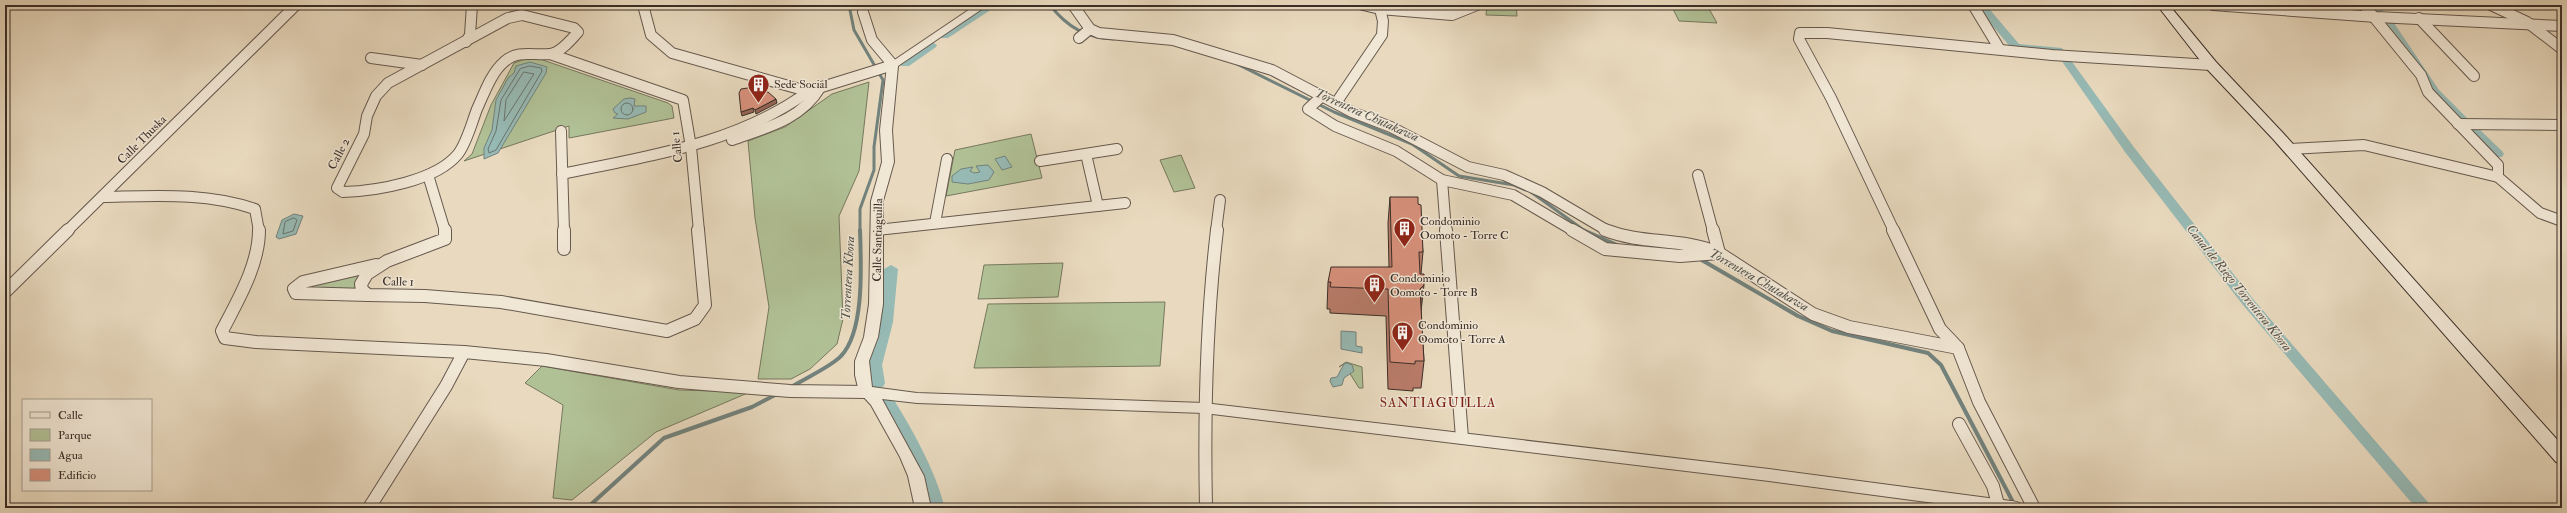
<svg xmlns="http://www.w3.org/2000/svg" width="2567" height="513" font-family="'IM FELL Double Pica',serif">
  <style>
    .green { fill: #b1c196; stroke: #76785f }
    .water { fill: #97bab5; stroke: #72827d }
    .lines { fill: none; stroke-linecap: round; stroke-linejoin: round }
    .shore { stroke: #68746e; stroke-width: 1 }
    .stream-far1 { stroke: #72827d; stroke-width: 3 }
    .stream { stroke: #72827d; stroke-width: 4 }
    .canal { fill: #97bab5; fill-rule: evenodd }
    .minor-far1-casing { stroke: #66594e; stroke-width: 12 }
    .minor-casing { stroke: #66594e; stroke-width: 14 }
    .tertiary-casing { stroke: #66594e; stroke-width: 2 }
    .secondary-casing { stroke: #3a2e28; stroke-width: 2 }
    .minor-far1 { stroke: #f1e7d5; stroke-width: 10 }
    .minor { stroke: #f1e7d5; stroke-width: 12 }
    .tertiary { fill: #f1e7d5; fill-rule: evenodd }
    .secondary { fill: #f1e7d5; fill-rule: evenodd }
    .wall { fill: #b97c6a; stroke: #3a2e28 }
    .shaded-wall { fill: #966556; stroke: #3a2e28 }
    .building { fill: #d7907b; stroke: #3a2e28 }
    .labels { text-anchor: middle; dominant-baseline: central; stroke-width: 3; stroke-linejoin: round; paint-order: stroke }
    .poi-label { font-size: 12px; fill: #3a2e28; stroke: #f1e7d5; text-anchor: start }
    .street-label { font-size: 12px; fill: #3a2e28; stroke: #f1e7d5 }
    .water-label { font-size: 13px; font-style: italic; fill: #51514b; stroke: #f1e7d5 }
    .neighbourhood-label { font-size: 13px; letter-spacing: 1px; fill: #7a1f14; stroke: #f1e7d5 }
  </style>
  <rect width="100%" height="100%" fill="#e9dabf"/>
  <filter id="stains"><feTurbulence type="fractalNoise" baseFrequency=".005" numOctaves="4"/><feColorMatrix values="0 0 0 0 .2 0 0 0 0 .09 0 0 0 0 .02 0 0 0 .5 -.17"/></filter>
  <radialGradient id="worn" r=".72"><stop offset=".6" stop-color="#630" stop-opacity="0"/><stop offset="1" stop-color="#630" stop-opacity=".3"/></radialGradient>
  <g class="green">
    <path d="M1487,5H1516L1517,16L1486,15Z"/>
    <path d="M1671,5H1707L1717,23L1679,21Z"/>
    <path d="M528,58H537L668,103L672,106L674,118L569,138V126L464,161L472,154L491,105L514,63Z"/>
    <path d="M869,82L859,171L839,216L843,319L837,344L810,369L791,379H758L769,307L755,218L748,141L785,127L832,94Z"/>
    <path d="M1031,134L1042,178L946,196L955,150Z"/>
    <path d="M1181,155L1195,188L1174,192L1160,160Z"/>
    <path d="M1063,263L1058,297L978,299L984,265Z"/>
    <path d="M369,268L355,286L357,292L306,288L307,285Z"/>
    <path d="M1165,302L1160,366L974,368L988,304Z"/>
    <path d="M1346,362L1362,367L1363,388H1359L1344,364L1339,367Z"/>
    <path d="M542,366L679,390L750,392L656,432L572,500L553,498L563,405L525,383Z"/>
  </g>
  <g class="water">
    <path d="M530,62L547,67L546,73L498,153L484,159V148L492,130L496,100L508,78L514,73L516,66Z"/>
    <path d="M630,98L635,99L634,106H646V112L628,119L613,118L618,114L615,113L613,109L624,99Z"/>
    <path d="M1005,156L1012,167L1002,170L995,159Z"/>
    <path d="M988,165L994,172L989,180L968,184L952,182V176L961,169L973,167L970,171L974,173L980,172L976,166Z"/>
    <path d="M294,214L303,216L296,234L279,239L276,237L282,220Z"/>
    <path d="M1341,331L1356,332V346L1362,347V353L1341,349Z"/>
    <path d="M1347,363L1352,365L1354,371L1344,378L1342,385L1333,387L1330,381L1331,378L1337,377L1344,364Z"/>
  </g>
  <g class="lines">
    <g class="shore">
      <path d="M530,66L541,68L542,71L496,150L489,153L488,149L496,131L501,100L520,69Z"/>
      <path d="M524,72L534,74L504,121L506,100Z"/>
      <circle cx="627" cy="109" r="6"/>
      <path d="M294,218L297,220L293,231L283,234L285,222Z"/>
    </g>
    <g class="stream-far1">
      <path d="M849,5L854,30L883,80L874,147V170L860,209V231"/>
      <path d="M1050,5C1067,27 1086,38 1114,39"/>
      <path d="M1235,63L1334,112L1412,144L1459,176L1514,185L1526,190"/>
      <path d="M1531,192L1585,231"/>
    </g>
    <g class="stream">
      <path d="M1583,230L1617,245"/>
      <path d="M1700,259L1798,316L1832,331L1928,353L1941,365L2014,504"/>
      <path d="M791,387C804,379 832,366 841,356C865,331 861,263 860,230"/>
      <path d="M587,508L664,438L752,407L777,394"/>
    </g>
    <g class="canal">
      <path d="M986,5H998L948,38H940V34Z"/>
      <path d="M1211,5H1222L1216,9L1212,8Z"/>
      <path d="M1975,5H1986L2019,44L2062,48L2133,146L2253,299L2433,508H2416L2243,305L2125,152L2059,57L2055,53L2012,49Z"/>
      <path d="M2365,5H2377L2383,11L2378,14Z"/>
      <path d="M2386,16L2390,17L2439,90L2468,119L2466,121H2458L2431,94L2381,19Z"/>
      <path d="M932,42L937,45L936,47L909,66H901V62Z"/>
      <path d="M2473,125L2477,127L2502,151L2504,154L2502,157H2494L2469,131L2467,129L2469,127Z"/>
      <path d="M891,265L898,269L893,322L882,365L885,383L883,387H873C861,366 876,342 879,321C882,304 883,286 884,269Z"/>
      <path d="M886,394L891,395C913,431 934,467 945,508H929L915,464L879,399L881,395Z"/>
    </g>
    <defs>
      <g id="minor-far1">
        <path d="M643,5L651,35L672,53L803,90L809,91L893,65L872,40L863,12"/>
        <path d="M1073,5L1090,29L1099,33L1173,40L1272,70L1352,112L1391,127L1468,167L1504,175L1542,192L1608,231"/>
        <path d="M1363,5L1380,9L1452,15L1477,5"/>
        <path d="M1973,5L1999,48"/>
        <path d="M2213,5L2376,17L2562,26"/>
        <path d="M2364,5L2421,75L2428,92L2498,165V177L2540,213L2562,221"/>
        <path d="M2491,5L2527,22L2562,49"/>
        <path d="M522,15L574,28L578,32C572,39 560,53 550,54C535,56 518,49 504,62C491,73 484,94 477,109C472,122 467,142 458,154C436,181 377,191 343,192L337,188L364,134L367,116L376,96L388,83L508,18Z"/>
        <path d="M2419,18L2474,76"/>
        <path d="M1079,38L1090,29"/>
        <path d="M466,42L470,35L472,5"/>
        <path d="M550,54L683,100L691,147L699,231"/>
        <path d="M371,58L422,65"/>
        <path d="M1322,96L1308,109L1335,126L1396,151L1442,180L1513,195L1574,231"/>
        <path d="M1336,103L1382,35L1383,21L1380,9"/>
        <path d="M2458,124L2562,125"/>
        <path d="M561,131L564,231"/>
        <path d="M732,140C765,128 801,120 820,88"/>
        <path d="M2290,149L2364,145L2498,177"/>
        <path d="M1086,154L1098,206"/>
        <path d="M1040,161L1117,149"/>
        <path d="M562,174C648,156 737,144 809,91"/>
        <path d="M428,175L445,231"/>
        <path d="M1698,175L1713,231"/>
        <path d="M1442,180L1446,231"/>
        <path d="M103,197C154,196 206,192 255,209L259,231"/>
        <path d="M935,223L947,159"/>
        <path d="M877,230L1125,203"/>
        <path d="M67,231L296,5"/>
        <path d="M1216,231L1220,200"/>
        <path d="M1894,231L1831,98L1799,39L1800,33H1827L2052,55L2211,65"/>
      </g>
      <g id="minor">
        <path d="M259,230C259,265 238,300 222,331L225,338L256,342L464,352L546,360L679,382L790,391L866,392"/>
        <path d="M445,230V239L387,261L367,274L361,284L362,290L368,295L425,296L501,302L667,331L695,319L705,305L698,230"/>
        <path d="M564,230V249"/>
        <path d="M877,230H879"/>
        <path d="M1446,230L1462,438"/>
        <path d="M1572,230L1605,249L1680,256L1719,253L1713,230"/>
        <path d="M1605,230C1644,245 1679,237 1719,253L1813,314L1849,327L1958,348"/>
        <path d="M1893,230L1940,329L1958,348L1979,402L2034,508"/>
        <path d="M5,292L68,230"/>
        <path d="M368,295L296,293L294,289L303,282L376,265"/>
        <path d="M1959,424L1993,486L1999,508"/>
        <path d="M2011,507L2016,508"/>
        <path d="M369,508L446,386L464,352"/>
        <path d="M1206,508C1204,415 1206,323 1217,230"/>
      </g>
      <path id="tertiary" d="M976,5H988L898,66L892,130L894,162L883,201V304L878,337L869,361L872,387L917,393L1204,403L1769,469L2011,501L2017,503L2019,507L1972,508L1769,481L1204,413L917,403L882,399L924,476L931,508H915L908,476L900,457L871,405L859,392L855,375V361L864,337L869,304L871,201L882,162L880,130L887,65Z"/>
      <path id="secondary" d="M2157,5H2169L2216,62L2283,133L2562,445V464L2556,462L2273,139L2206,68Z"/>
    </defs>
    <use href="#minor-far1" class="minor-far1-casing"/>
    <use href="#minor" class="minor-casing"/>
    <use href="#tertiary" class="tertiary-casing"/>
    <use href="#secondary" class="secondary-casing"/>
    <use href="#minor-far1" class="minor-far1"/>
    <use href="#minor" class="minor"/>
    <use href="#tertiary" class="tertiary"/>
    <use href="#secondary" class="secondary"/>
  </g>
  <path class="wall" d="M1390,197L1418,204L1423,252L1421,274V311L1424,361L1421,388H1413V391L1388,389L1386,316L1330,313V309H1327L1328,282L1389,267L1388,223Z"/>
  <g class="shaded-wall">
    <path d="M776,99L777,103L756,114L755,110Z"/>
    <path d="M753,108L754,112L742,116L741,112Z"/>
    <path d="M1424,285L1421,311L1420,289Z"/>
  </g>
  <g class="building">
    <path d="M754,87L756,93L768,92L776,99L755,110L753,108L741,112L739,93L741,89Z"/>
    <path d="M1390,197H1418V204L1421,205L1423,252H1419L1420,274H1424V285L1420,289L1424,361H1415V364L1390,362L1388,289L1330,287L1331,282H1328L1331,267H1392Z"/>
  </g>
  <defs>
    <symbol id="building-pin" viewBox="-11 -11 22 30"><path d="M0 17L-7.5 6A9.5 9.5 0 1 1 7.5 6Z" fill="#8f2418" stroke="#f1e7d5"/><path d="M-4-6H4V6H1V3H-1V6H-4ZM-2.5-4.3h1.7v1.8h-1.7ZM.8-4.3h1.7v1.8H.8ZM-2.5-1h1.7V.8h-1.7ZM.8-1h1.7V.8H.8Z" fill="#fff"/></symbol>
  </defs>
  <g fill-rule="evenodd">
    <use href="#building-pin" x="746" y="72" width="25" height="34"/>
    <use href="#building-pin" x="1392" y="216" width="25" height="34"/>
    <use href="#building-pin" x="1362" y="272" width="25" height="34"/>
    <use href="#building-pin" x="1390" y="320" width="25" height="34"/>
  </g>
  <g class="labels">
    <g class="poi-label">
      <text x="774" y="84">Sede Social</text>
      <text x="1420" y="221">Condominio<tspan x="1420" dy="14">Oomoto - Torre C</tspan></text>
      <text x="1390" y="278">Condominio<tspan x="1390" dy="14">Oomoto - Torre B</tspan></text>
      <text x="1418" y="325">Condominio<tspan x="1418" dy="14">Oomoto - Torre A</tspan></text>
    </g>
    <g class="street-label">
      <text transform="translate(142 140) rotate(-45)">Calle Thuska</text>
      <text transform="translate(677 147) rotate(-96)">Calle 1</text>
      <text transform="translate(339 154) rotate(-63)">Calle 2</text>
      <text transform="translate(878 240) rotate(-89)">Calle Santiaguilla</text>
      <text transform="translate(398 282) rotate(1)">Calle 1</text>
    </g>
    <g class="water-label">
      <text transform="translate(1367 115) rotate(24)">Torrentera Chutakawa</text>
      <text transform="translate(848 278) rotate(-87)">Torrentera Khora</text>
      <text transform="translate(1759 280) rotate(30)">Torrentera Chutakawa</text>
      <text transform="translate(2239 288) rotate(51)">Canal de Riego Torrentera Khora</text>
    </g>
    <g class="neighbourhood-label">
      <text x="1438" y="403">SANTIAGUILLA</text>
    </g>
  </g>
  <rect width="2567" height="513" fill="none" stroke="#e9dabf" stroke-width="20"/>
  <rect x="6" y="6" width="2555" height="501" fill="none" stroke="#3a2e28" stroke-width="2"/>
  <rect x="10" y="10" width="2547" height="493" fill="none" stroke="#3a2e28"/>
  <rect x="22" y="399" width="130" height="92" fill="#f1e7d5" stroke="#a89d90"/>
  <rect x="30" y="412" width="20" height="6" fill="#f1e7d5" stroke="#a89d90"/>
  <text x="58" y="419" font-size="12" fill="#3a2e28">Calle</text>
  <rect x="30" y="429" width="20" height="12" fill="#b1c196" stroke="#a89d90"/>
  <text x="58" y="439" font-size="12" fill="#3a2e28">Parque</text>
  <rect x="30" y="449" width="20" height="12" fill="#97bab5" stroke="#a89d90"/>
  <text x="58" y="459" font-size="12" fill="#3a2e28">Agua</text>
  <rect x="30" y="469" width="20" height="12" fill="#d7907b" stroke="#a89d90"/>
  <text x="58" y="479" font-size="12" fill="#3a2e28">Edificio</text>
  <rect width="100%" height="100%" filter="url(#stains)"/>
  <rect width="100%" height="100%" fill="url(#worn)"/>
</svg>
